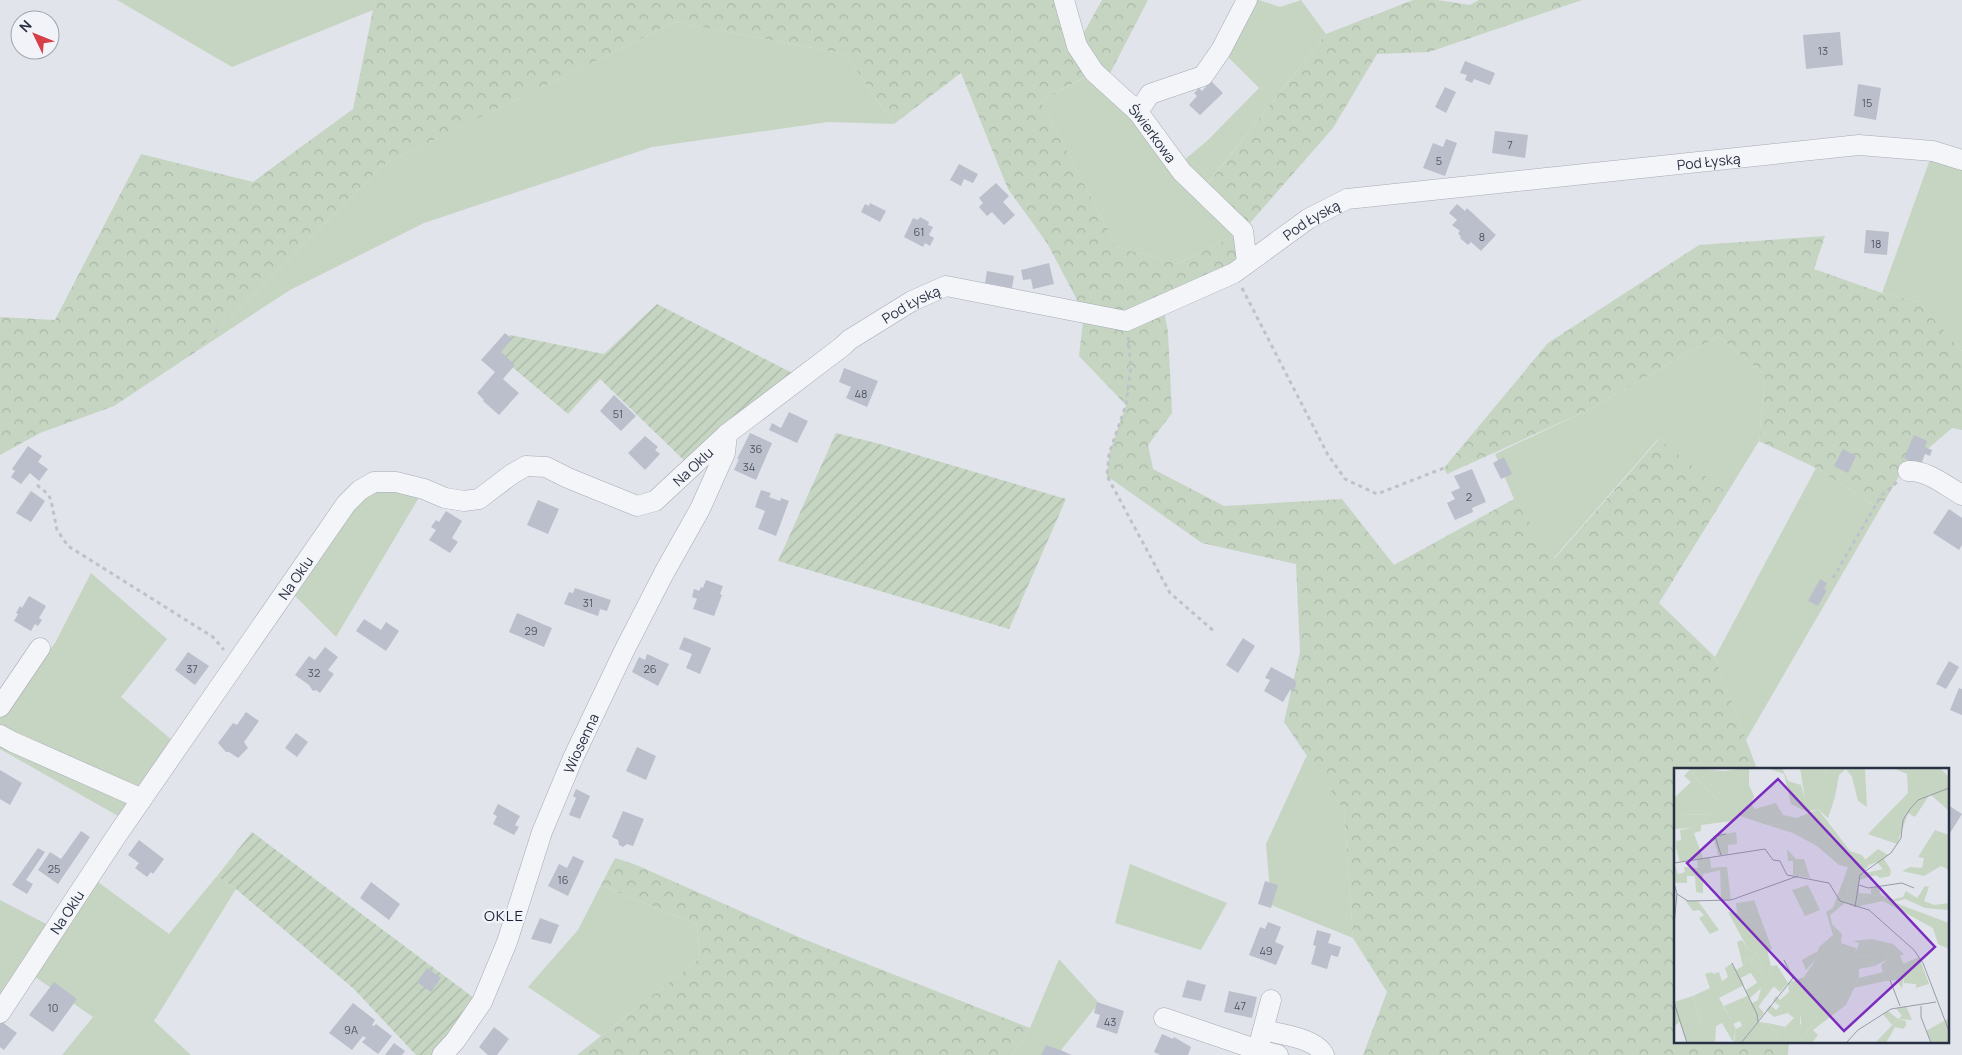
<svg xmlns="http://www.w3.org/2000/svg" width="1962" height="1055" font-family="Manrope,sans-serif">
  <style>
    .grass { fill: #c5d5c2 }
    .forest { fill: url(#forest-crowns) }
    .garden { fill: url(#garden-furrows) }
    .building { fill: #bbbfcb }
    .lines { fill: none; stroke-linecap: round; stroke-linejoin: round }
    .minor-casing { stroke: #a6aab5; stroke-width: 21 }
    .path { stroke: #bfc2c9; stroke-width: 3; stroke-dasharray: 4 4; stroke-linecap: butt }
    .minor { stroke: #f4f5f8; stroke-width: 20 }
    .labels { text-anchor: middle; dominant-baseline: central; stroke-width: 4.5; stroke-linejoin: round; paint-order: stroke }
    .number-label { font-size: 11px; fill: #4d5465 }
    .street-label { font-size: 14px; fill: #283043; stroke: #f1f3f8 }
    .neighbourhood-label { font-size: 15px; letter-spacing: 1px; fill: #1a2134; stroke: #f1f3f8 }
    .inset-road { fill: none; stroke: #979ca8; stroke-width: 1 }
    .view { fill: #7b2cbf; fill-opacity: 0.15; stroke: #7b2cbf; stroke-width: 2.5 }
    .inset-edge { fill: none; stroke: #283043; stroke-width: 2.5 }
  </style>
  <defs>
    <pattern id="forest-crowns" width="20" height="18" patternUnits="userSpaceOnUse" patternTransform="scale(1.25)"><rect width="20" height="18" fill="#c5d5c2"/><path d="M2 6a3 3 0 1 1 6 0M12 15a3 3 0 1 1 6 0" fill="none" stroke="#a9b7a8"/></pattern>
    <pattern id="garden-furrows" width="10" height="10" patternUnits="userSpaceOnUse" patternTransform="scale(1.25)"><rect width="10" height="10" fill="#c5d5c2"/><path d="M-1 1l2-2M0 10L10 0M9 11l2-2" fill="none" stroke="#a9b7a8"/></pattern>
  </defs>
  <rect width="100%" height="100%" fill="#e1e4eb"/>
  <g class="grass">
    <path d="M117,0H375L373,10L232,67Z"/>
    <path d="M1251,0H1259L1280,7L1301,0L1326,34L1204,188L1183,161L1208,140L1259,88L1224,53Z"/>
    <path d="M675,22L845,54L894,124L828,122L652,147L424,223L290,290L197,351L383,165Z"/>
    <path d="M1094,72L1243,231L1178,264L1117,247L1041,102Z"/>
    <path d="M1933,151L1962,160V351L1919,302L1882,293Z"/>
    <path d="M1718,336L1765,375L1759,441L1727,493L1658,439L1553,559L1514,499L1495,454L1588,410Z"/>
    <path d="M1816,468L1880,509L1746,740L1715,657Z"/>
    <path d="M424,489L336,637L288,589L360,490Z"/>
    <path d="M91,573L167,639L121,697L179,746L127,821L0,749V714L55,643Z"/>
    <path d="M1307,755L1344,810L1353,938L1271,905L1266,844Z"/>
    <path d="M1130,864L1227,903L1201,950L1115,923Z"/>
    <path d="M217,876L236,889L154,1021L191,1055H62L93,1017L28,972L0,1013V900L56,929L91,877L169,934Z"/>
    <path d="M601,885L697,925L700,958L601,1036L528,987L578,930Z"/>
    <path d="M1059,959L1099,1003L1057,1055H1012L1030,1028Z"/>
  </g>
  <g class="forest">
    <path d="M375,0H1064L1077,45L1102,0H1148L1105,83L1093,72L1041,102L1117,247L1178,264L1243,231L1202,191L1326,34L1413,0H1437L1470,5L1479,0H1582L1429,52L1377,54L1333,128L1243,231L1247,262L1163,305L1168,332L1172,413L1148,445L1153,469L1224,506L1342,499L1394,565L1514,499L1554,559L1659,439L1727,493L1659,603L1715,657L1757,769H1676V1041H1789L1788,1055H1363L1387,992L1353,938L1344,810L1284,722L1300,652L1296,564L1202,543L1107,476L1109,454L1126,405L1079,356L1084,313L1047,243L1008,189L961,73L894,124L845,54L675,22L383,165L197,351L114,406L40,433L0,455V317L55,320L141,154L253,182L353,109Z"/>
    <path d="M1825,236L1814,269L1882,293L1919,302L1962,351V430L1952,428L1902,471L1880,509L1816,468L1759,441L1765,375L1718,336L1588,410L1447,474L1444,468L1548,343L1699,245Z"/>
    <path d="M615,858L634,864L801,938L1030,1028L1012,1055H577L700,958L697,925L601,885Z"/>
  </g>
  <g class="garden">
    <path d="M657,304L802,378L691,467L600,379L568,414L493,351L510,335L604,354Z"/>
    <path d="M836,433L880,444L1066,499L1009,629L778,561Z"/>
    <path d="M252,832L474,998L433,1055H416L354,989L236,889L217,876Z"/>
  </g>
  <g class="building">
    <path d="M1840,32L1843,65L1806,69L1803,35Z"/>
    <path d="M1465,61L1495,73L1490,85L1474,79L1472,83L1465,80L1467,75L1460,73Z"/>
    <path d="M1211,81L1223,93L1200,115L1189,105L1197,96L1194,93L1199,88L1202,91Z"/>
    <path d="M1858,84L1881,88L1876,120L1854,116Z"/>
    <path d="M1445,87L1456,92L1446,113L1435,107Z"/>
    <path d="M1495,131L1528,135L1525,158L1492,153Z"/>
    <path d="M1446,139L1457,143L1445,176L1423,168L1433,143L1443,147Z"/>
    <path d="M959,164L978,174L973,183L964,179L961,186L950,180Z"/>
    <path d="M996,183L1009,196L1003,202L1015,215L1004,225L992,212L987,216L979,207L983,203L979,198Z"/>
    <path d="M870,203L886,211L880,222L861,212L865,204L869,206Z"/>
    <path d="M1457,204L1465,211L1467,208L1496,235L1481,251L1471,242L1468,245L1460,238L1461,237L1458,233L1460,231L1452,225L1457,220L1449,213Z"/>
    <path d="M920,217L929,222L928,225L933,227L929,235L934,238L930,246L925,243L923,247L904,237L913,218L918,220Z"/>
    <path d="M1866,230L1889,232L1887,255L1864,253Z"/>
    <path d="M1049,263L1054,284L1033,289L1031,279L1023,280L1021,270Z"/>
    <path d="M987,271L1014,276L1012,288L985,283Z"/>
    <path d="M505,333L512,339L501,352L515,365L503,379L519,393L499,415L483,401L484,400L477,393L495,372L481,360Z"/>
    <path d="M844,368L878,381L867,407L846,398L851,387L839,382Z"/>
    <path d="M614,395L636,416L621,431L600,411Z"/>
    <path d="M789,412L808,421L797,443L769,430L772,423L781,428Z"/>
    <path d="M750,433L772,443L756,480L734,470L739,459H737Z"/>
    <path d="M1914,435L1927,441L1925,447L1932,450L1930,456L1925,454L1921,465L1904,458Z"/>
    <path d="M645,436L658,447L655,450L660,454L645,470L628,453Z"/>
    <path d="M28,446L42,456L38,462L48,469L39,481L30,473L21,484L11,477L15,471L12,469Z"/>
    <path d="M1843,449L1856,456L1848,473L1834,466Z"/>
    <path d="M1504,457L1512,474L1501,479L1493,463Z"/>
    <path d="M1472,469L1486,502L1472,508L1473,512L1455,520L1447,503L1455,499L1451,492L1460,488L1454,476Z"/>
    <path d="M761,490L771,493L769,497L780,501L781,498L789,501L776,536L758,529L765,511L755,507Z"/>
    <path d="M31,491L45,501L31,522L16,513Z"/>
    <path d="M538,500L559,509L548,534L527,525Z"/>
    <path d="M1949,509L1962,518V545L1959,550L1933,533Z"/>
    <path d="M446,511L462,521L452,538L458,542L450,553L429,540L436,530L431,527L436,520L439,522Z"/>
    <path d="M1820,579L1827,583L1824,589L1827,590L1818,606L1808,601Z"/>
    <path d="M706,580L723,586L720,594L722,595L714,616L693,609L697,599L692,597L694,589L699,591L701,587L703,588Z"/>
    <path d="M575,588L611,600L607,611L600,609L598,616L564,604L569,592L573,593Z"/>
    <path d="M29,596L46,606L39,618L42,620L38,626L35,624L31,631L14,621L18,614L16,613L20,606L22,608Z"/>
    <path d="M517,613L552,628L544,647L509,632Z"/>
    <path d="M364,619L381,630L386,622L399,631L386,651L356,631Z"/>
    <path d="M684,637L711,648L700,674L686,668L692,654L679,649Z"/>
    <path d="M1243,638L1255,646L1238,673L1226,665Z"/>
    <path d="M325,647L338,657L328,670L334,674L320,693L316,690L313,691L309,685L295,675L309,656L315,660Z"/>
    <path d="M188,652L209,666L195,685L175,670Z"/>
    <path d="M647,654L669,664L658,686L632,672L639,657L645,660Z"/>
    <path d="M1949,661L1959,667L1946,689L1936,684Z"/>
    <path d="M1271,667L1295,680L1296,685L1294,689L1290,690L1283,702L1264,691L1270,680L1265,678Z"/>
    <path d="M1959,688L1962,689V715L1950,710Z"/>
    <path d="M246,712L259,721L244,742L248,748L238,758L229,752H226L218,743L233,723L237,725Z"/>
    <path d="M296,733L308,742L297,757L285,748Z"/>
    <path d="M637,747L656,756L646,780L626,771Z"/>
    <path d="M0,770L22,783L10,805L0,799Z"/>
    <path d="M576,789L590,796L580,819L569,815L576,798L573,796Z"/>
    <path d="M498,804L520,816L515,825L519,827L514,835L493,824L497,816L493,814Z"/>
    <path d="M1948,805L1962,814L1950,833L1948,832Z"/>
    <path d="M623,811L644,819L633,846L627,844L623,847L619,845L618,840L612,837Z"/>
    <path d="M81,831L90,837L58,884L38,870L50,852L61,859Z"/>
    <path d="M139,840L164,859L153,874L151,872L147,877L135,868L139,863L128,855Z"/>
    <path d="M38,848L45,852L26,880L33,884L27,894L12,885Z"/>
    <path d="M573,856L584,861L568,896L548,886L559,864L567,868Z"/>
    <path d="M1265,881L1278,885L1271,908L1258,904Z"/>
    <path d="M371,882L400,904L389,920L360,898Z"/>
    <path d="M540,918L559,925L551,944L531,939Z"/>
    <path d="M1268,922L1281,927L1275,942L1284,946L1276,965L1249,955L1260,927L1265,929Z"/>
    <path d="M1317,930L1331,934L1328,943L1341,947L1338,957L1331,955L1327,969L1311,964L1316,946L1313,945Z"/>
    <path d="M427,968L441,978L431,992L417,982Z"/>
    <path d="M1187,980L1206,985L1201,1001L1182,997Z"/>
    <path d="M54,982L77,999L53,1032L29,1015Z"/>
    <path d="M1229,991L1257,997L1252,1018L1224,1012Z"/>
    <path d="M1097,1002L1124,1011L1117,1034L1096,1027L1100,1015L1094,1013Z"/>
    <path d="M353,1003L375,1020L372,1025L374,1026L376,1024L392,1036L378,1054L362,1042L366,1038L363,1036L352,1050L329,1033Z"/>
    <path d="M2,1022L17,1033L4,1050L0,1047V1024Z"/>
    <path d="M494,1027L509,1039L497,1055H488L479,1047Z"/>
    <path d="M1162,1034L1173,1039L1174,1037L1191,1047L1188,1055H1160L1154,1052Z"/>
    <path d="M394,1043L405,1051L402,1055H385Z"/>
    <path d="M1046,1045L1063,1051L1071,1055H1041Z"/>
  </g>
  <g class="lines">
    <defs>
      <g id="minor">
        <path id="s1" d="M1064,0L1077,46L1094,72L1138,112L1182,172L1243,231L1247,262"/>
        <path d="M1138,112L1150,94L1203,76L1221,50L1247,0"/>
        <path d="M1908,471C1927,470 1946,486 1962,495"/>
        <path d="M0,707L40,648"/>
        <path d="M0,735L13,742L142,799"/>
        <path id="s2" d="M0,1013L117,835L346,504L360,490L374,482H396L424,489L445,498L464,501L479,499L512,474L526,466L546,467L568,478L637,506L655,501L727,434L843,346L849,340L912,301L946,286L1126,321L1234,273L1308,219L1347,199L1859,145L1933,151L1962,160"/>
        <path d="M1164,1018L1258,1050L1278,1055"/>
        <path d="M1263,1030C1280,1034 1316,1038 1324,1055"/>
        <path d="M1260,1041L1271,1000"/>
        <path id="s3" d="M442,1055L455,1041L482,1002L507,942L542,832L573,758L624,651L664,573L700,509L725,453L727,434"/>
      </g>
    </defs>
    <use href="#minor" class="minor-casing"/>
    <g class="path">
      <path d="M1242,288L1328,455L1345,479L1377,494L1444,468"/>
      <path d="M1128,337L1131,366L1126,405L1109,454L1107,476L1170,593L1215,632"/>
      <path d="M37,485L48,494L51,500L57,530L68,546L213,637L224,650"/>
      <path d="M1833,578L1881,496L1897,482"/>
    </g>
    <use href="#minor" class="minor"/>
  </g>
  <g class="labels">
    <g class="number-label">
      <text x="1823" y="50">13</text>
      <text x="1867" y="102">15</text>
      <text x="1510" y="144">7</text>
      <text x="1439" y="160">5</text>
      <text x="919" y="231">61</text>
      <text x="1482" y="236">8</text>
      <text x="1876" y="243">18</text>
      <text x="861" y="393">48</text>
      <text x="618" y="413">51</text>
      <text x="756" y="448">36</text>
      <text x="749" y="466">34</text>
      <text x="1469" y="496">2</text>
      <text x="588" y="602">31</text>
      <text x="531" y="630">29</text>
      <text x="192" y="668">37</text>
      <text x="650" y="668">26</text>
      <text x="314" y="672">32</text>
      <text x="54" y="868">25</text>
      <text x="563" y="879">16</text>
      <text x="1266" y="950">49</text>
      <text x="1240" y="1005">47</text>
      <text x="53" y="1007">10</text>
      <text x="1110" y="1021">43</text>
      <text x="351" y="1029">9A</text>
    </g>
    <g class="street-label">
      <text stroke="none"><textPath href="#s1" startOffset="164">Świerkowa</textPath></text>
      <text stroke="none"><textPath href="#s2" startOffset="2119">Pod Łyską</textPath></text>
      <text stroke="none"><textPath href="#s2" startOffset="1714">Pod Łyską</textPath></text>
      <text stroke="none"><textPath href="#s2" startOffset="1279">Pod Łyską</textPath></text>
      <text stroke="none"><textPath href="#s2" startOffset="1006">Na Oklu</textPath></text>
      <text stroke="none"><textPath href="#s2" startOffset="526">Na Oklu</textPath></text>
      <text stroke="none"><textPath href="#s3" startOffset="344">Wiosenna</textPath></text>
      <text stroke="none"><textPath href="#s2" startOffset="121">Na Oklu</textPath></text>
    </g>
    <g class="neighbourhood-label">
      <text x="504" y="915">OKLE</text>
    </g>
  </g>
  <g transform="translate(1674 768)">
    <rect width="275" height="275" fill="#e1e4eb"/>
    <path d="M17,0H23L18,6L46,34L47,47L0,46V30L17,14L10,8ZM108,0L114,13L127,17L131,31L135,0L153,1L150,10L156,32L161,29L154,50L144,41L133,44L117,36L110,6L96,1ZM90,56L120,57L156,70L167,88L165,97L143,78L119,65ZM18,60L29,90L36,89L37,100L46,99L47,102L29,106V125L22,124L21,108H13V115H0V95L4,106L11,104L10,99L24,100L23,91L6,94L2,80V73L7,72L6,62ZM62,64L63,76L54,77V86L44,87L39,68ZM204,81L214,87L210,91L217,102L213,106L203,94L195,97L191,92ZM178,108L185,110V125L197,126V120L204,118L207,127L184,129L183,136L175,133L172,126ZM76,133L80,144L78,147L63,145L62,135ZM68,172L74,181L82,185L90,200L87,205L72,189L70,195L78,204L67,210L70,217L45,230V216L39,206L45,204L48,213L54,209L51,200L58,195L62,202L69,198L63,174ZM185,175L212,185L213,192L200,198L199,188L180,189ZM144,183L142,191L132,202L128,192ZM245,189L255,216L242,220V216L230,215L229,196ZM103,197L114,215L106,224L96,215L94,209L97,198ZM209,204L211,213L180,220L185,210ZM84,214L87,220L75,231L82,242L84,238L90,245L67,275H60L62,261L68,258L66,253L59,256L50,238L73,228L72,222ZM19,228L28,255L39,268L37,275H13L6,254L0,258V234ZM232,238L238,252L224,251L218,257L209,246L214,243L224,251L228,248L222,240ZM126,244V257L137,244L143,249L125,275H109L94,255L111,259Z" fill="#c5d5c2"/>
    <path d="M23,0L49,3L75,0V17L80,28L77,36L81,41L102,35L109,47L123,50L144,41L176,83L188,87L195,97L187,106L209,101L213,106L217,102L216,108L206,110L202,107L185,112L178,108L172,126L176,133L183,136L184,129L207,127L217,132L229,129L232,123L243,130L251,118L255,119L250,133L260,137L275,135V142L251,140L231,131L219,134L275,155V181L264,176L259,160L209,133L181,139L171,135L156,147L158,156L168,166L167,175L182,180L181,189L199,188L200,198L185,201V210L172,237L139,262L144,267L138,275H125L143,249L137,244L128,260L126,245L120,250L114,245L100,249L92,242L96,237L102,242L106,238L99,233L102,228L106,232L115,224L114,215L130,209L142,191L145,179L159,167L152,144L159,140L174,99L165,97L167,88L156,70L120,57L90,56L63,47L58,53L27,57V63L20,65L18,60L0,61V46L47,47L43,38L46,34L18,6ZM126,0H135L134,29L131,31ZM154,0H191L193,39L184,33L178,9L172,1L165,7L161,29L156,32L149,10ZM219,0H266L275,9V43L256,26L241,49L234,45L223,76L194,66L234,25L233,6ZM261,62L275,67V102L267,98L250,108L228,103L236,99L248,100L250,90L244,89ZM80,132L98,181L93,182L97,198L94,209L100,218L81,243L77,236L84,232L87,220L70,195L72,189L87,205L90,200L82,185L74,181L54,144L78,147L80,144L76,133ZM198,171L219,176L230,186L226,188L231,199L228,221L223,212L211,213L207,197L213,192L212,185L179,173ZM38,204L45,216V230L62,261L59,274L48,255L42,258L41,275H37L39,268L28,255L19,228L36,220L31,206ZM275,250V275H258L252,263ZM224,251L232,253V258L229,261L221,259L212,275H201ZM84,254L94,255L109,275H67Z" fill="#c5d5c2"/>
    <path d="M113,81L122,91H130L136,110L119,107V93H114ZM46,99H53L57,132H47ZM134,117L146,142L131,148L118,122ZM11,132L24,133L45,162L36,166L25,150L30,147L25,142L19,143Z" fill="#c5d5c2"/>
    <path class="inset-road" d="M47,87L41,68L52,66M0,95L91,81L99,92L106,93L113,107L155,115L166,133L195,142L240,182L249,195L275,263M0,115L3,126L0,156M185,117L194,120L228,115L240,120M3,126L14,133L57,132L124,108M181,139L186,107L217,85L227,70L229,52L236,41L244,32L275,20M58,195L83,246L84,254L67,275M216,212L226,238M0,234L13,275M247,238V249L257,275M84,254L119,210L110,192M172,275L184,262L217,241L262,234"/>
    <path class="view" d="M104,11L261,179L170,263L13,95Z"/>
    <rect width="275" height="275" class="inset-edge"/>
  </g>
  <g transform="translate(35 35) rotate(313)"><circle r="24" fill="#f1f3f8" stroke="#a1a5b0"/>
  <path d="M0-4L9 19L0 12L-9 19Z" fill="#d63f48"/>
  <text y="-8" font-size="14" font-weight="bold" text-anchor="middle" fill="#283043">N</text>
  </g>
</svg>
